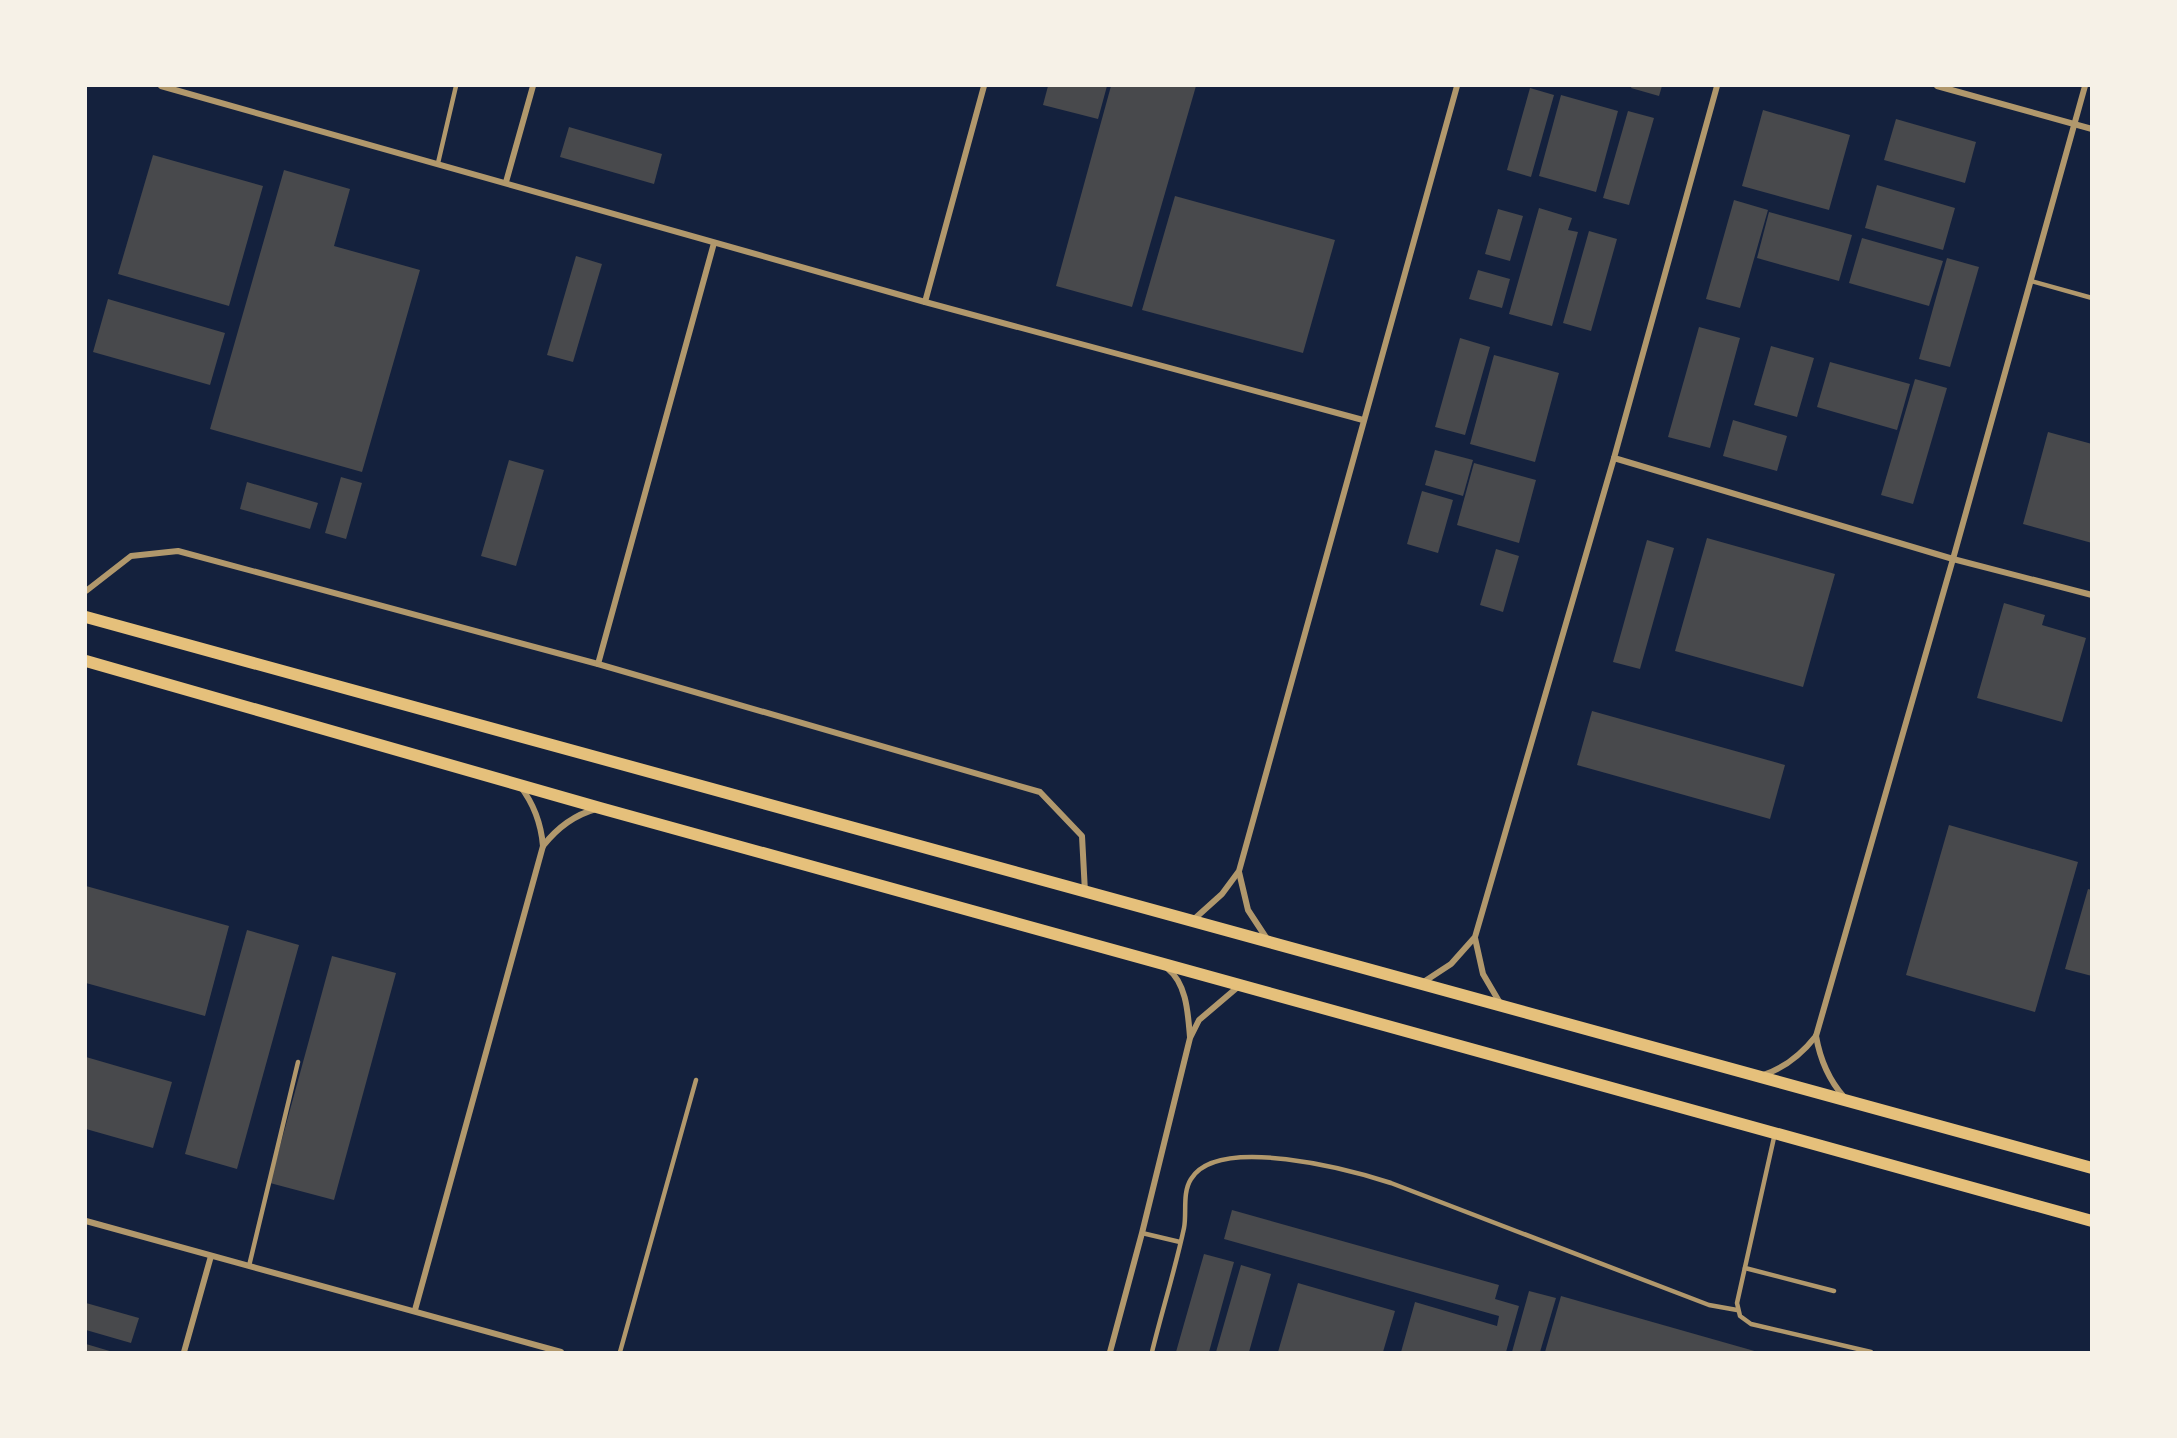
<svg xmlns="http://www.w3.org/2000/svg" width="2177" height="1438" font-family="Overpass,sans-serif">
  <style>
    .building { fill: #48494c }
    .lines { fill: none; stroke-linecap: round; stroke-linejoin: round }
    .service { stroke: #b1986c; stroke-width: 4.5 }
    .minor { stroke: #b1986c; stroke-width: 6 }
    .secondary { stroke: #e5c07b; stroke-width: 12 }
  </style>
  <rect width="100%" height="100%" fill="#14213d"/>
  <g class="building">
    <path d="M1048,86H1107L1098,119L1043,105Z"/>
    <path d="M1111,86H1196L1132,307L1056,286Z"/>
    <path d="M1632,86H1662L1659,96L1631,88Z"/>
    <path d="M1530,88L1554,95L1531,177L1507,170Z"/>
    <path d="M1561,95L1618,111L1596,192L1539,176Z"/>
    <path d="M1763,110L1850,135L1829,210L1742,186Z"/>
    <path d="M1628,111L1654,118L1629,205L1603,198Z"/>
    <path d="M1896,119L1976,142L1965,183L1884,160Z"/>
    <path d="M569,127L662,154L654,184L560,157Z"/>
    <path d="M153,155L263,186L229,306L118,274Z"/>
    <path d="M284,170L350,189L334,246L420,270L362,472L210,429Z"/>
    <path d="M1877,185L1955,208L1943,250L1865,228Z"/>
    <path d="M1175,196L1335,240L1303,353L1142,310Z"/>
    <path d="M1734,200L1768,210L1740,308L1706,299Z"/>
    <path d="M1539,208L1572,218L1568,230L1578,232L1552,326L1509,314Z"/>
    <path d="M1498,209L1523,216L1510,261L1485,254Z"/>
    <path d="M1769,212L1852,235L1839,281L1757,258Z"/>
    <path d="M1589,231L1617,239L1591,331L1563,323Z"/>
    <path d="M1862,238L1943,261L1929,306L1849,283Z"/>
    <path d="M576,256L602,264L573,362L547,355Z"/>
    <path d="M1947,258L1979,267L1950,367L1919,359Z"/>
    <path d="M1478,270L1510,279L1502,308L1469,299Z"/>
    <path d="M108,299L225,333L210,385L93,352Z"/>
    <path d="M1699,327L1740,338L1710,448L1668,437Z"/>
    <path d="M1460,338L1490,347L1465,435L1435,427Z"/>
    <path d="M1771,346L1814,358L1797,417L1754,405Z"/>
    <path d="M1494,355L1559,373L1535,462L1470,444Z"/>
    <path d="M1830,362L1910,384L1897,430L1817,407Z"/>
    <path d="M1915,379L1947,388L1913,504L1881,495Z"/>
    <path d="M1733,420L1787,436L1777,471L1723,456Z"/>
    <path d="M2048,432L2092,444V543L2023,524Z"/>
    <path d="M1435,450L1473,460L1463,496L1425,485Z"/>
    <path d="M509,460L544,470L516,566L481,556Z"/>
    <path d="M1474,463L1536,480L1519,543L1457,525Z"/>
    <path d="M341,477L362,483L346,539L325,533Z"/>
    <path d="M247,482L318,503L310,529L240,509Z"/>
    <path d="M1422,491L1453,500L1438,553L1407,544Z"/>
    <path d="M1707,538L1835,574L1803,687L1675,651Z"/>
    <path d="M1647,540L1674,548L1640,669L1613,662Z"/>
    <path d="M1496,549L1519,556L1503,612L1480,605Z"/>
    <path d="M2004,603L2045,615L2042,625L2086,638L2062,722L1977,698Z"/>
    <path d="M1592,711L1785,765L1770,819L1577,765Z"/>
    <path d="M1949,825L2078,862L2035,1012L1906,975Z"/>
    <path d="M86,886L229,926L205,1016L86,983Z"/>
    <path d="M2088,889L2092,890V976L2065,969Z"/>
    <path d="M247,930L299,945L237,1169L185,1154Z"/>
    <path d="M332,956L396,973L334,1200L270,1183Z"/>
    <path d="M86,1057L172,1082L153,1148L86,1129Z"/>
    <path d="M1232,1210L1499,1285L1495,1299L1519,1306L1506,1352H1401L1415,1302L1497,1326L1499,1316L1224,1239Z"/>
    <path d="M1204,1254L1234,1262L1209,1352H1176Z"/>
    <path d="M1241,1265L1271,1274L1249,1352H1216Z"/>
    <path d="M1298,1283L1395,1311L1383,1352H1278Z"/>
    <path d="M1529,1291L1556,1298L1540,1352H1512Z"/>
    <path d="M1561,1296L1758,1352H1545Z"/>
    <path d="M86,1303L139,1318L131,1343L86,1330Z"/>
    <path d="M86,1344L113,1352H86Z"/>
  </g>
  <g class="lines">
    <g class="service">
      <path d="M438,163L456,86"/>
      <path d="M2031,281L2092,298"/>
      <path d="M1775,1133L1737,1303L1740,1316L1751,1324L1871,1352"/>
      <path d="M1142,1233L1180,1242"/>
      <path d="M249,1266L298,1062"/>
      <path d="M1745,1268L1834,1291"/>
      <path d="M620,1352L696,1080"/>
      <path d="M1152,1352C1162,1311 1175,1270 1184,1228C1187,1213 1182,1193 1191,1179C1218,1134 1351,1170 1391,1183L1709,1305L1737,1310"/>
    </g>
    <g class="minor">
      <path d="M161,86L925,302L1363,420"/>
      <path d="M1937,86L2092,129"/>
      <path d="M506,182L533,86"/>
      <path d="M925,302L984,86"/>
      <path d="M1614,458L1953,559L2092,595"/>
      <path d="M86,591L131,556L178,551L598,664L1040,792L1082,836L1085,892"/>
      <path d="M598,664L714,243"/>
      <path d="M520,786C534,804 541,823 543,846"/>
      <path d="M1239,872L1248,910L1267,939"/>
      <path d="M1192,921L1222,894L1239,871L1457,86"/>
      <path d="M1475,938L1483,974L1500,1003"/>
      <path d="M1168,969C1187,984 1188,1015 1190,1037"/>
      <path d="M1422,983L1451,964L1475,937L1614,458L1717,86"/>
      <path d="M1816,1036C1820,1059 1828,1079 1844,1097"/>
      <path d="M1763,1075C1785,1068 1801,1055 1816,1036L1953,559L2085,86"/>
      <path d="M86,1221L561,1352"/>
      <path d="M415,1310L543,846C557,828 574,815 596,809"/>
      <path d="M184,1352L211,1256"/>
      <path d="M1110,1352L1142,1233L1190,1038L1199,1020L1239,986"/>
    </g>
    <g class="secondary">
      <path d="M86,617L2092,1168"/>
      <path d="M86,661L600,808L2092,1221"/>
    </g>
  </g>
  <rect width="2177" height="1438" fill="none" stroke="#f6f1e7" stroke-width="174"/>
</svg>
